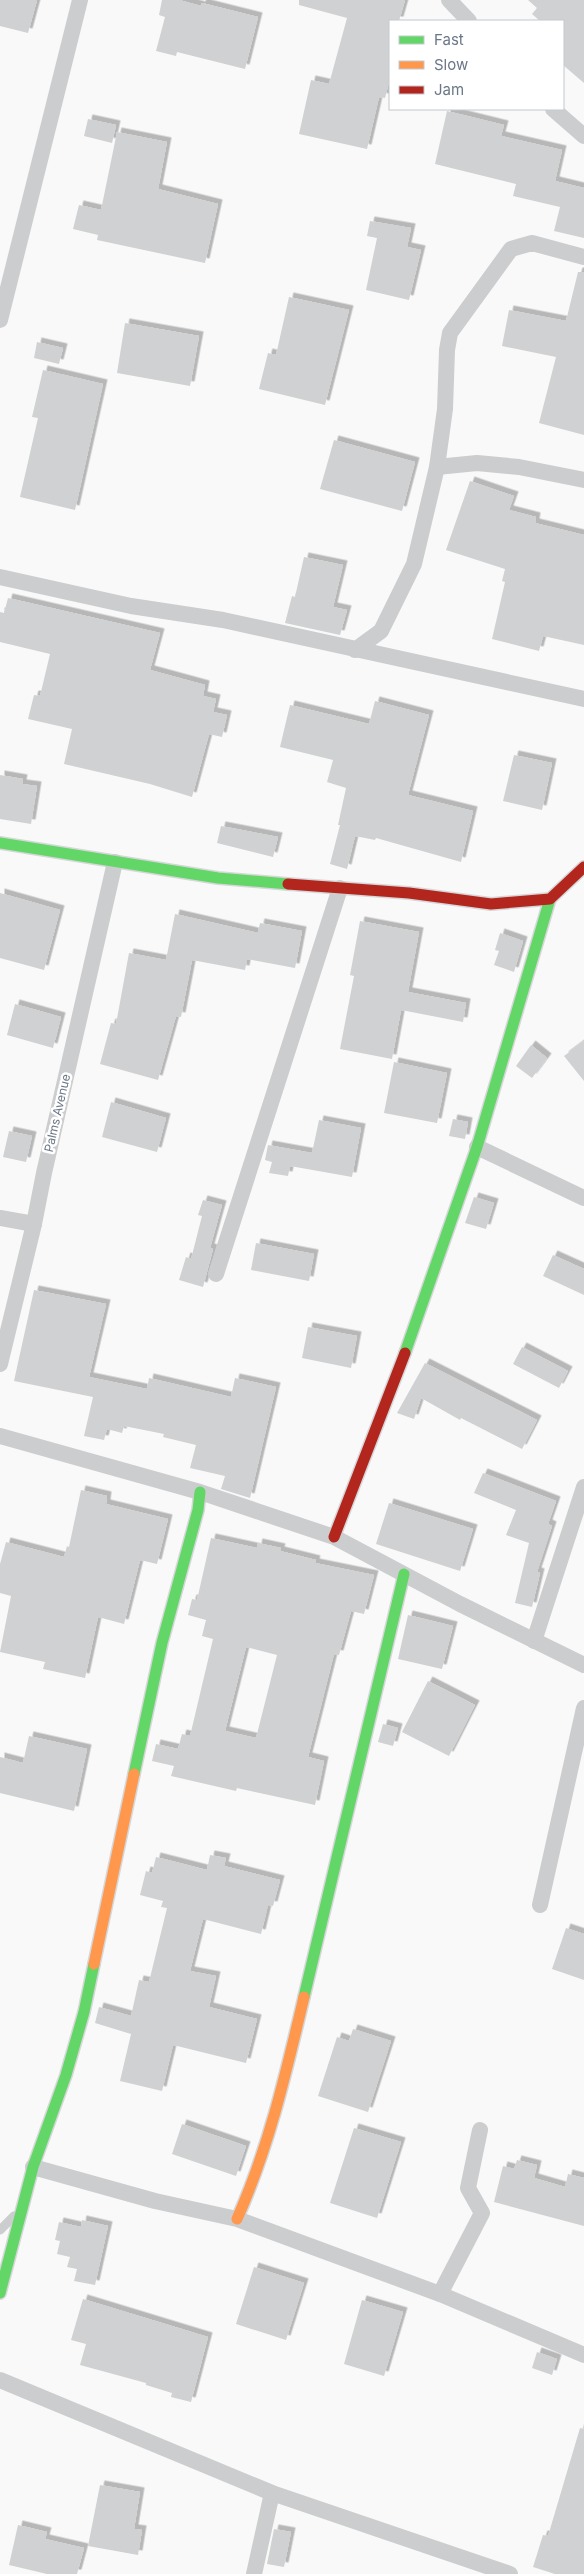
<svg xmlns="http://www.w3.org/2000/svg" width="584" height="2574" font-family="Inter,sans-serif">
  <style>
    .building { fill: #d0d1d2; fill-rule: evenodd; filter: url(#shadow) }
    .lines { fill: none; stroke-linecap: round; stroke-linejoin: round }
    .fast-casing { stroke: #d6d7d8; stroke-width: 14 }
    .slow-casing { stroke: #d6d7d8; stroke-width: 14 }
    .jam-casing { stroke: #d6d7d8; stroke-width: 14 }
    .lane { stroke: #cccdce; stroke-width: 9 }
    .street { stroke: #cccdce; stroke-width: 16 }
    .fast { stroke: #63d668; stroke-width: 11 }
    .slow { stroke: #ff974d; stroke-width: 11 }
    .jam { stroke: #b3261e; stroke-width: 11 }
    .labels { text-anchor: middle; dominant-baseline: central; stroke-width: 5; stroke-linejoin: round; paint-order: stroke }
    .street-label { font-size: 12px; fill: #6a7787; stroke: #fff }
  </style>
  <defs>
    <filter id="shadow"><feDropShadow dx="4.5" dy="-4.5" stdDeviation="0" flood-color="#0004"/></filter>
  </defs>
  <rect width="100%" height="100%" fill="#f9f9f9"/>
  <g class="building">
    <path d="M0,0H37L28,33L0,26Z"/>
    <path d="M162,0H179L201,6L202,3L258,17L245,69L177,52L176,56L156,51L165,17L159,15Z"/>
    <path d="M299,0H405L399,21H390V78L385,98L379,97L367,149L299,134L311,80L329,84L347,18L299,5Z"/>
    <path d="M528,0H584V83L563,65V21H540L532,14L537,8Z"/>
    <path d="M447,111L504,125L501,136L562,150L555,181L584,188V238L554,231L560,207L513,196L516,184L435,164Z"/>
    <path d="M88,119L116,125L112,143L84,136Z"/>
    <path d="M117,132L167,142L158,189L218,204L205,263L97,240L98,235L73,229L79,205L101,210Z"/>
    <path d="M370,221L411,228L407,247L421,250L409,300L366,290L377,238L367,236Z"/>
    <path d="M578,272H584V435L539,423L556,357L502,346L509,310L566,321Z"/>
    <path d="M289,297L349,310L325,405L259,389L268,353L276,355Z"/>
    <path d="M125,323L199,336L190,386L117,373Z"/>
    <path d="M37,342L63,348L59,364L34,358Z"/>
    <path d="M43,370L103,384L75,510L20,497L38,418L32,417Z"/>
    <path d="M334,440L415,462L402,511L320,489Z"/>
    <path d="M470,481L514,496L509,510L536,517L535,523L584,535V645L543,636L539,651L492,639L505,582L502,581L505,569L446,550Z"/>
    <path d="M304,557L343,565L333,607L347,610L340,635L285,623L292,596L295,597Z"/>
    <path d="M8,598L160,633L150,670L205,685L203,696L216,699L213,712L227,715L222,737L209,734L192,797L150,784L64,764L72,729L28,719L34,695L40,696L50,654L0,642V612L4,613Z"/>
    <path d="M375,701L429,715L408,795L473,811L461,862L376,838L375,840L355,836L347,869L330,864L340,825H338L346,788L327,782L333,760L280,747L290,705L369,724Z"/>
    <path d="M514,755L552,763L542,810L503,801Z"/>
    <path d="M0,775L23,779L22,784L37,786L31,824L0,819Z"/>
    <path d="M221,826L278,837L273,857L217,843Z"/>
    <path d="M0,893L60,910L44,970L0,958Z"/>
    <path d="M175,914L258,933L260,923L302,931L295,968L247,959L245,970L192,960L181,1017L176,1016L158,1080L100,1064L111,1023L116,1024L129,953L166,960Z"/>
    <path d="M360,921L419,932L408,992L466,1003L463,1022L401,1010L392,1059L340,1049L354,976L350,975Z"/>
    <path d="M500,933L523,941L514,972L494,965L499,951L495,950Z"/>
    <path d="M15,1004L61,1017L53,1048L7,1035Z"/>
    <path d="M584,1041V1081L564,1056Z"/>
    <path d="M531,1045L547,1058L532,1078L516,1066Z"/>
    <path d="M394,1062L447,1073L437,1123L384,1113Z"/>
    <path d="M111,1102L166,1118L157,1152L102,1137Z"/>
    <path d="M453,1119L468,1122L465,1139L449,1136Z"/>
    <path d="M319,1120L361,1128L352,1177L290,1166L288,1176L269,1173L272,1162L265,1160L268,1145L312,1153Z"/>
    <path d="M9,1131L32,1136L26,1162L3,1157Z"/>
    <path d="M474,1197L494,1203L486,1229L465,1223Z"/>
    <path d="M203,1200L222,1205L210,1248L213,1249L203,1287L179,1280L186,1257L191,1259L202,1216L198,1215Z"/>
    <path d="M256,1243L314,1254L309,1281L251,1270Z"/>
    <path d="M553,1255L584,1269V1295L543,1276Z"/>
    <path d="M34,1290L106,1304L89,1377L147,1389L149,1378L231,1397L235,1378L276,1387L250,1498L221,1489L225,1476L190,1468L196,1445L163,1437L164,1434L124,1426L122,1433L107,1429L104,1440L84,1436L93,1397L14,1381Z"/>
    <path d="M308,1327L357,1336L351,1368L302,1358Z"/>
    <path d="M522,1347L568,1371L559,1388L513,1364Z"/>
    <path d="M425,1363L537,1420L522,1449L461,1418L460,1420L421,1398L414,1419L397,1413Z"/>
    <path d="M483,1473L556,1501L548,1524L552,1526L537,1572L540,1573L532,1607L515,1603L529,1543L506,1535L516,1510L474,1493Z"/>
    <path d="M81,1490L107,1496L106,1504L168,1519L157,1564L140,1560L124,1624L98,1617L85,1678L43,1669L45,1662L0,1652L11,1596L0,1593V1564L6,1542L64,1557L67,1546L69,1547Z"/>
    <path d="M389,1503L473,1529L460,1571L376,1544Z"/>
    <path d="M211,1538L257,1548L258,1543L281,1548L280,1551L316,1560L315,1563L374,1575L364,1614L351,1611L339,1655L334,1654L308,1757L324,1761L315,1805L237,1788L236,1791L171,1776L174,1766L152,1761L156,1744L178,1749L182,1734L190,1736L213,1639L202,1636L206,1620L188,1615L192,1599L197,1600ZM246,1647L277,1655L256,1738L225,1731Z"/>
    <path d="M408,1615L453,1626L442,1669L398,1659Z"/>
    <path d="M428,1681L475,1705L449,1756L402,1732Z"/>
    <path d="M383,1724L398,1728L393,1746L378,1742Z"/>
    <path d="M29,1736L87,1749L74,1811L0,1793V1757L23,1763Z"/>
    <path d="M210,1855L226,1858L224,1866L280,1880L273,1906L268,1905L261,1934L203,1919L190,1971L216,1976L209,2007L257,2019L246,2063L173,2045L162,2091L120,2081L131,2034L95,2023L99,2007L131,2016L139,1980L149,1982L167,1908L161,1907L163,1901L140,1895L146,1871L152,1873L156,1857L207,1870Z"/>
    <path d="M566,1928L584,1934V1980L552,1969Z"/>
    <path d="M353,2029L391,2041L368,2112L318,2096L337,2037L349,2041Z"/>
    <path d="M182,2124L246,2146L236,2176L172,2154Z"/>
    <path d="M354,2128L401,2142L377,2218L330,2203Z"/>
    <path d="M517,2160L537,2165L534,2178L565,2187L568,2174L584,2178V2226L494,2202L503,2166L514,2169Z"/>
    <path d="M82,2220L108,2226L95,2285L74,2281L77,2269L67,2267L70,2257L57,2254L60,2241L55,2240L59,2222L81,2227Z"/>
    <path d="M254,2267L304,2283L286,2340L236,2324Z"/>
    <path d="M83,2299L208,2337L191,2402L171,2397L172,2393L146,2385V2383L80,2365L86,2344L71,2340Z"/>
    <path d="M362,2300L403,2312L384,2376L344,2364Z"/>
    <path d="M537,2352L557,2359L552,2375L532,2368Z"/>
    <path d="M580,2428L584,2429V2574H555L533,2567L543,2535L548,2536Z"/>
    <path d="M100,2485L140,2492L134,2529L142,2530L138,2555L88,2546Z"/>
    <path d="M18,2525L47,2532L45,2539L84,2548L77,2574H47L9,2565Z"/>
    <path d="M274,2529L291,2532L284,2567L267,2564Z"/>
  </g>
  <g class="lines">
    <defs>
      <g id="fast">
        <path d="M0,843L218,878L288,884"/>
        <path d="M405,1353L477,1147L550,899"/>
        <path d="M134,1774L162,1643L198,1510L200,1492"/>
        <path d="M304,1997L404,1574"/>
        <path d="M0,2293L33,2167L66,2075L84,2012L94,1964"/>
      </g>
      <g id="slow">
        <path d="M94,1964L134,1774"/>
        <path d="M237,2219C269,2147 286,2073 304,1997"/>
      </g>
      <g id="jam">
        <path d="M288,884L409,893L491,904L550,899L584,867"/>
        <path d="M334,1537L405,1353"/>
      </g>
    </defs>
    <use href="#fast" class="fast-casing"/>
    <use href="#slow" class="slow-casing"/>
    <use href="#jam" class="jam-casing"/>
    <path class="lane" d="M0,2230L14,2216"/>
    <g class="street">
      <path d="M449,0L469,21"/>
      <path d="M553,109L584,136"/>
      <path d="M0,320L80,0"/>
      <path d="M437,467L477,463L519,467L584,480"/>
      <path d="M0,577L131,606L223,620L584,699"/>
      <path d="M355,650L381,631L414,564L437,467L445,409L447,350L450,333L511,249L532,243L584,257"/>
      <path d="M477,1147L584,1198"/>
      <path d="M0,1218L34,1224"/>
      <path d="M216,1274L340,888"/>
      <path d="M0,1364L34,1224L44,1173L115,862"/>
      <path d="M0,1436L200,1492L334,1537L460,1604L584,1665"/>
      <path d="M534,1641L584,1487"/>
      <path d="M540,1905L584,1708"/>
      <path d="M33,2167L155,2201L237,2219L440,2294L584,2355"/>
      <path d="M440,2294L482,2213L468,2188L480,2130"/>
      <path d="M0,2380L272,2493L510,2574"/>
      <path d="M254,2574L272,2493"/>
    </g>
    <use href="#fast" class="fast"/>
    <use href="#slow" class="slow"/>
    <use href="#jam" class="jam"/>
  </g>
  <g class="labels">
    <g class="street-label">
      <text transform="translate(57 1113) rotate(-77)">Palms Avenue</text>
    </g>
  </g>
  <rect x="389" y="20" width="175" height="90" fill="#ffffff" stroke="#c3c9cf"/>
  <rect x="399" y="36" width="25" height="8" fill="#63d668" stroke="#c3c9cf"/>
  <text x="434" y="45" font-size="15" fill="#6a7787">Fast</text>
  <rect x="399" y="61" width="25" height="8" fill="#ff974d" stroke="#c3c9cf"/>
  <text x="434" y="70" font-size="15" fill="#6a7787">Slow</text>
  <rect x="399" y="86" width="25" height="8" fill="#b3261e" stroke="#c3c9cf"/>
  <text x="434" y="95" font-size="15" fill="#6a7787">Jam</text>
</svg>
